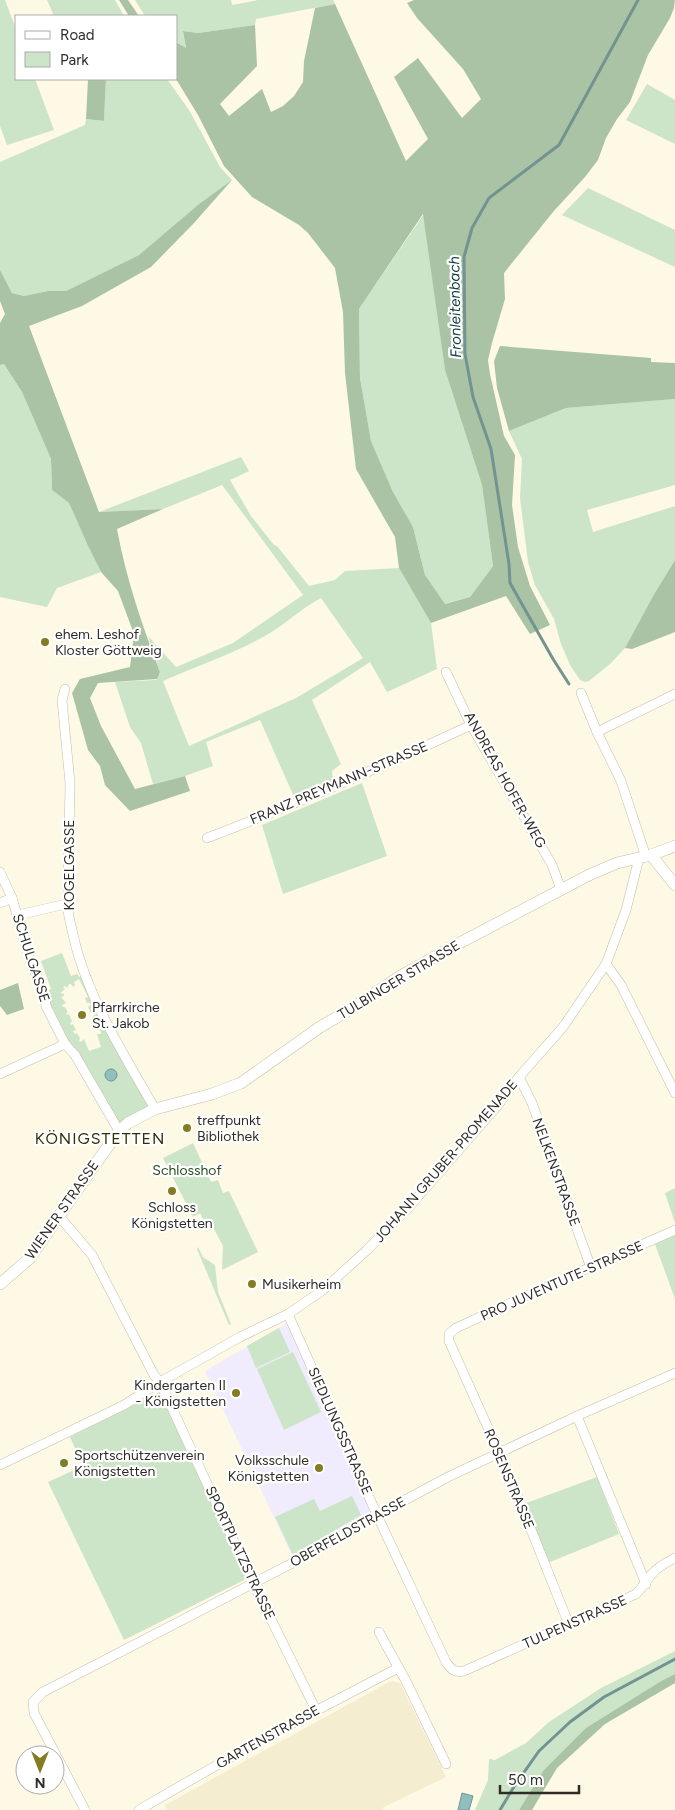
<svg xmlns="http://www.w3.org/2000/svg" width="675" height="1810" font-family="Figtree,sans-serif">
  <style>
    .built { fill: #f4edd0 }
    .education { fill: #f0ecfd }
    .green { fill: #cce4c8; fill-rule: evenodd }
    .forest { fill: #aac3a5; fill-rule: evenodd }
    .water { fill: #90bfc0; stroke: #739392 }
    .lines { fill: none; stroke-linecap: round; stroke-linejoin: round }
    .stream { stroke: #739392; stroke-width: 3 }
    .minor-casing { stroke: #c3beaa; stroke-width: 10 }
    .secondary-casing { stroke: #c3beaa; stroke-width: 12 }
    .minor { stroke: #fff; stroke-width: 9 }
    .secondary { stroke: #fff; stroke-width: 11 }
    .poi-dot { fill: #827c23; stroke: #fff; stroke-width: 2 }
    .labels { text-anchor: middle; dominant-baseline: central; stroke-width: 4.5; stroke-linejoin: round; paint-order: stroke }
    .poi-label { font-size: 14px; fill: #2e2c25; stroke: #fff; text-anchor: start }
    .street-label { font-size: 14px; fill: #2e2c25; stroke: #fff }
    .park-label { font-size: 14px; fill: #294c22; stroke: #fff }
    .water-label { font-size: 15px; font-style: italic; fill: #144042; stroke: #fff }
    .quarter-label { font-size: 16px; letter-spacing: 1px; fill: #322f04; stroke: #fff }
  </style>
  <rect width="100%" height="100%" fill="#fef9e4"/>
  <path class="built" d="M391,1681L400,1683L446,1777L382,1808L383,1810H167L165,1805Z"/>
  <path class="education" d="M287,1323L377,1515L295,1562L205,1371Z"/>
  <g class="green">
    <path d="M0,0H5L16,29V79H35L54,130L7,145L0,126Z"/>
    <path d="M47,0H115L124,16H54Z"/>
    <path d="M135,0H231L232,5L258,0H333L335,4L256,19L255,25L198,33L183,31L186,49L176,41V16H145Z"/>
    <path d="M106,79H167L189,110L220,167L232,180L199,204L139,255L66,291H48L24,296L12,293L0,270V162L85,125L86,119L104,121Z"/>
    <path d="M647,84L675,100V144L626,120Z"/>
    <path d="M588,188L675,230V267L562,215Z"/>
    <path d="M424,214L445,370L482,485L493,566L470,597L444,604L425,575L413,527L393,492L371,441L360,378L359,309Z"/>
    <path d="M4,364L22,392L51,459L52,490L69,503L88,546L101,572L57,588L47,607L0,597V365Z"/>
    <path d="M675,399V485L587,510L593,532L675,506V560L653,596L625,648L610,664L589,681L585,682L580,680L570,665L561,644L554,619L535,585L528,562L520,498L522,459L509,431L566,408Z"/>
    <path d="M241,457L249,471L230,480L251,516L274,545L277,546L309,586L335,580L345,571L399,568L431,623L437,669L387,692L370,662L312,700L341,764L332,771L333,782L295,799L260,720L206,742L213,766L185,776L153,784L141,743L130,727L115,682L156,680L160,672L148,636L176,667L233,643L303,595L222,485L163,509L99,512ZM321,598L363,658L296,698L189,746L163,681C199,665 236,653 270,633C288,622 303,607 321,598Z"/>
    <path d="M362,783L387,856L283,894L262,825Z"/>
    <path d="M62,953L71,976L77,974L79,977L85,974L155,1109L119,1131L75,1056L44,993L51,989L41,961ZM79,979L88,997L85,998L87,1003H90L91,1005L88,1007L91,1013L94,1012L95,1015L92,1016L95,1022L98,1021L99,1024L96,1025L98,1030L101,1031V1034H97L101,1047L89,1051L84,1039L81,1042L79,1041L80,1038L77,1033L75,1034L73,1031L76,1030L73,1024L71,1025L70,1023L72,1021L69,1014L67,1015L66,1013L68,1012L65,1007H63L62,1005L66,1003L61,997L64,996V994L60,993L65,989L63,987L65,986L67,988L69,984H71L73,987L75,985L74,982Z"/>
    <path d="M193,1143L211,1182L218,1180L223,1193L229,1191L258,1252L222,1270L223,1246L214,1229L209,1231L200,1213L193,1217L163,1158Z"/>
    <path d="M675,1188V1223L665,1193Z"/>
    <path d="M675,1234V1299L655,1244Z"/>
    <path d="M198,1247L203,1257L215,1265L218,1292L231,1324L229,1325L197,1249Z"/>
    <path d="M279,1328L290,1352L256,1368L247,1346Z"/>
    <path d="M293,1352L321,1412L284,1430L257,1369Z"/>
    <path d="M160,1392L246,1579L124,1640L48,1482L83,1466L70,1437Z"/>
    <path d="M597,1477L619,1534L545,1564L521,1505Z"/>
    <path d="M352,1496L361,1515L293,1555L275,1517L314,1499L320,1511Z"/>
    <path d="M675,1651V1674L663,1680L543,1771L519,1810H475L488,1780L489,1759L495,1760L526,1743L549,1722L601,1688Z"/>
  </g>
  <g class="forest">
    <path d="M119,0H128L139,16H129Z"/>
    <path d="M414,0H675L674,8L670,18L648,55L630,102L617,119L606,138L598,160L585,177L553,212L504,273L505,299L492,343L488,360L490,374L504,436L515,455L512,505L518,547L530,586L550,625L530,634L506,596L431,623L399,568L395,537L356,469L345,373L343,312L335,268L308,233L299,225L252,197L224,166L198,115L176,79V42L186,48L183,31L198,33L255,25L257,66L220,104L229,116L262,89L271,112L283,106L294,96L303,82L304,61L315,8L335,4L406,161L428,139L394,77L418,58L462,118L481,99L463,69L417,18L407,3ZM423,214L445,370L482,485L493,566L470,597L445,604L425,575L413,527L393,492L371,441L360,378L359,309Z"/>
    <path d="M88,79H106L104,121L86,119Z"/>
    <path d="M232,180L194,223L151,267L82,306L29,326L99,512L163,509L117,529C126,578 142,625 160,672L157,679L98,683L90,698L101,726L135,789L185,776L190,791L130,811L105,785L100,766L88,750L72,693L80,679L130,667L134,634L118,591L101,572L88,546L69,503L52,490L51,459L22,392L4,364L0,365V323L5,314L0,301V270L12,293L24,296L48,291H66L139,255L199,204Z"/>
    <path d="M500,346L651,358V362L675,363V399L566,408L509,431L497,388L494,361Z"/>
    <path d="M675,560V632L632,649L625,648L653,596Z"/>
    <path d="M18,983L24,1009L7,1015L0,1006V990Z"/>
    <path d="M675,1674V1683L605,1724L557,1768L532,1810H519L543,1771L586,1728L663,1680Z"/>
  </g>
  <g class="water">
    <circle cx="111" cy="1075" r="6"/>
    <path d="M462,1793L473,1796L469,1810H458Z"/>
  </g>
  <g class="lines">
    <g class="stream">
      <path d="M569,684L553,659L510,583L509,564L491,449L473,397L465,354L464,257L472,228L489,198L559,145L638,0"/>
      <path d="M500,1810L515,1785L539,1751L570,1722L604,1697L675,1659"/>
    </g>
    <defs>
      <g id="minor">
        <path d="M446,672L471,725L552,865L561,889"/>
        <path d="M65,689L62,700L70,783L68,893C66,906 69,917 72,930C85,994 123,1053 155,1109"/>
        <path d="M581,693L597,732L621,781L646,857"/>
        <path d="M597,732L675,694"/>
        <path d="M207,838C296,804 384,766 471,725"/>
        <path d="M0,872L12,898L31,963L44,993L46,1006L65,1044L75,1055L119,1131"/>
        <path d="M0,903L12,898"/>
        <path d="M18,915L66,904"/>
        <path d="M606,964L621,985L675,1093"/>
        <path d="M0,1074L65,1044"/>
        <path d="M519,1077L532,1103L591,1268"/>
        <path d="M59,1216L92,1255L154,1375L160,1382L253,1583L316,1710"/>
        <path d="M288,1314L377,1515L446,1662C451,1669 454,1673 464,1671L636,1594C642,1588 646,1581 651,1575C657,1567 667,1562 675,1558"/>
        <path d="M577,1416L646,1584"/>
        <path d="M0,1465L124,1405L160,1382L240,1337L288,1314L323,1290L367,1250L409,1207L498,1105L519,1077L563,1027L606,964L626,910L639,858"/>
        <path d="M570,1624L568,1622L510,1477L449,1341V1334L456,1328L539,1290L675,1230"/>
        <path d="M379,1632L407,1683L446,1764"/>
        <path d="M85,1810L34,1713L33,1702L43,1692L308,1555L377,1515L448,1477L577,1416L675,1373"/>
        <path d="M139,1810C224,1760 310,1713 398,1668"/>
      </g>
      <g id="secondary">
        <path d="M651,855L675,885"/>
        <path d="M0,1284L29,1259L89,1173L119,1131L128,1123L155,1109L212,1094L241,1083L320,1027L351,1009L399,977L452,947L589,875L617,863L651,855L675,846"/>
      </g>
    </defs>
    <use href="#minor" class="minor-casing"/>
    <use href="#secondary" class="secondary-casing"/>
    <use href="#minor" class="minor"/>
    <use href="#secondary" class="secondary"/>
  </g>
  <g class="poi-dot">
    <circle cx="45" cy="642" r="5"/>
    <circle cx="82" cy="1015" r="5"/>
    <circle cx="187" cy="1128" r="5"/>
    <circle cx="172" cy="1191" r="5"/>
    <circle cx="252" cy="1284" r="5"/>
    <circle cx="236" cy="1393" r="5"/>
    <circle cx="64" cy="1463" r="5"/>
    <circle cx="319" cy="1468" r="5"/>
  </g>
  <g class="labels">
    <g class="poi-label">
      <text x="55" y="634">ehem. Leshof<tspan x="55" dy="16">Kloster Göttweig</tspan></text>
      <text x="92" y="1007">Pfarrkirche<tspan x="92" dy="16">St. Jakob</tspan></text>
      <text x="197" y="1120">treffpunkt<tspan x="197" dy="16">Bibliothek</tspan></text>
      <text x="172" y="1207" text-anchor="middle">Schloss<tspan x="172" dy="16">Königstetten</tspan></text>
      <text x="262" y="1284">Musikerheim</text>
      <text x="226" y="1385" text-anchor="end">Kindergarten II<tspan x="226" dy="16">- Königstetten</tspan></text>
      <text x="74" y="1455">Sportschützenverein<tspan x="74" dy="16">Königstetten</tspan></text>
      <text x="309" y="1460" text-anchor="end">Volksschule<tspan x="309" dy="16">Königstetten</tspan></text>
    </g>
    <g class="street-label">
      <text transform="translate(505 780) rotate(61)">ANDREAS HOFER-WEG</text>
      <text transform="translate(339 783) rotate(-23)">FRANZ PREYMANN-STRASSE</text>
      <text transform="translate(69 865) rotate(-90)">KOGELGASSE</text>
      <text transform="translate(31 958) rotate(72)">SCHULGASSE</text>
      <text transform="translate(399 980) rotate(-31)">TULBINGER STRASSE</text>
      <text transform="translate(446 1161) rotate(-49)">JOHANN GRUBER-PROMENADE</text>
      <text transform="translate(556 1172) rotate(70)">NELKENSTRASSE</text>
      <text transform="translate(62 1210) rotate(-55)">WIENER STRASSE</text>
      <text transform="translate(562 1281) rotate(-24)">PRO JUVENTUTE-STRASSE</text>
      <text transform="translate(340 1431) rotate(66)">SIEDLUNGSSTRASSE</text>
      <text transform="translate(509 1479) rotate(67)">ROSENSTRASSE</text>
      <text transform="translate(348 1532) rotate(-29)">OBERFELDSTRASSE</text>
      <text transform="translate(240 1553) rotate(65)">SPORTPLATZSTRASSE</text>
      <text transform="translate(575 1622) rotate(-24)">TULPENSTRASSE</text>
      <text transform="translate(268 1737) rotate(-29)">GARTENSTRASSE</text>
    </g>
    <g class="park-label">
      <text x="187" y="1170">Schlosshof</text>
    </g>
    <g class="water-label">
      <text transform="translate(455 307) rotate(-91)">Fronleitenbach</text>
    </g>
    <g class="quarter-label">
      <text x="100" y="1138">KÖNIGSTETTEN</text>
    </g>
  </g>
  <rect x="15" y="15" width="162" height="65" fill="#ffffff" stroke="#ababa8"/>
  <rect x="25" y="31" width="25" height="8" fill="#ffffff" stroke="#ababa8"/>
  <text x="60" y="40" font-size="15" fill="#2e2c25">Road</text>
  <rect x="25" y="52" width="25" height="15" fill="#cce4c8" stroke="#ababa8"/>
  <text x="60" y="65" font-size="15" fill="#2e2c25">Park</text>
  <g transform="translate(40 1770) rotate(180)"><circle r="24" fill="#ffffff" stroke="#ababa8"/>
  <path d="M0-4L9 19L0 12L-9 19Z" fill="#827c23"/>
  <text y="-8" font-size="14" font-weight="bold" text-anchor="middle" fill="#2e2c25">N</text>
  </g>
  <path d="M500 1785v8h79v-8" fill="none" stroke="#2e2c25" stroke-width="2.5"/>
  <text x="508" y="1785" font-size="15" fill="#2e2c25" stroke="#ffffff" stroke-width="4" paint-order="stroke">50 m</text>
</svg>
